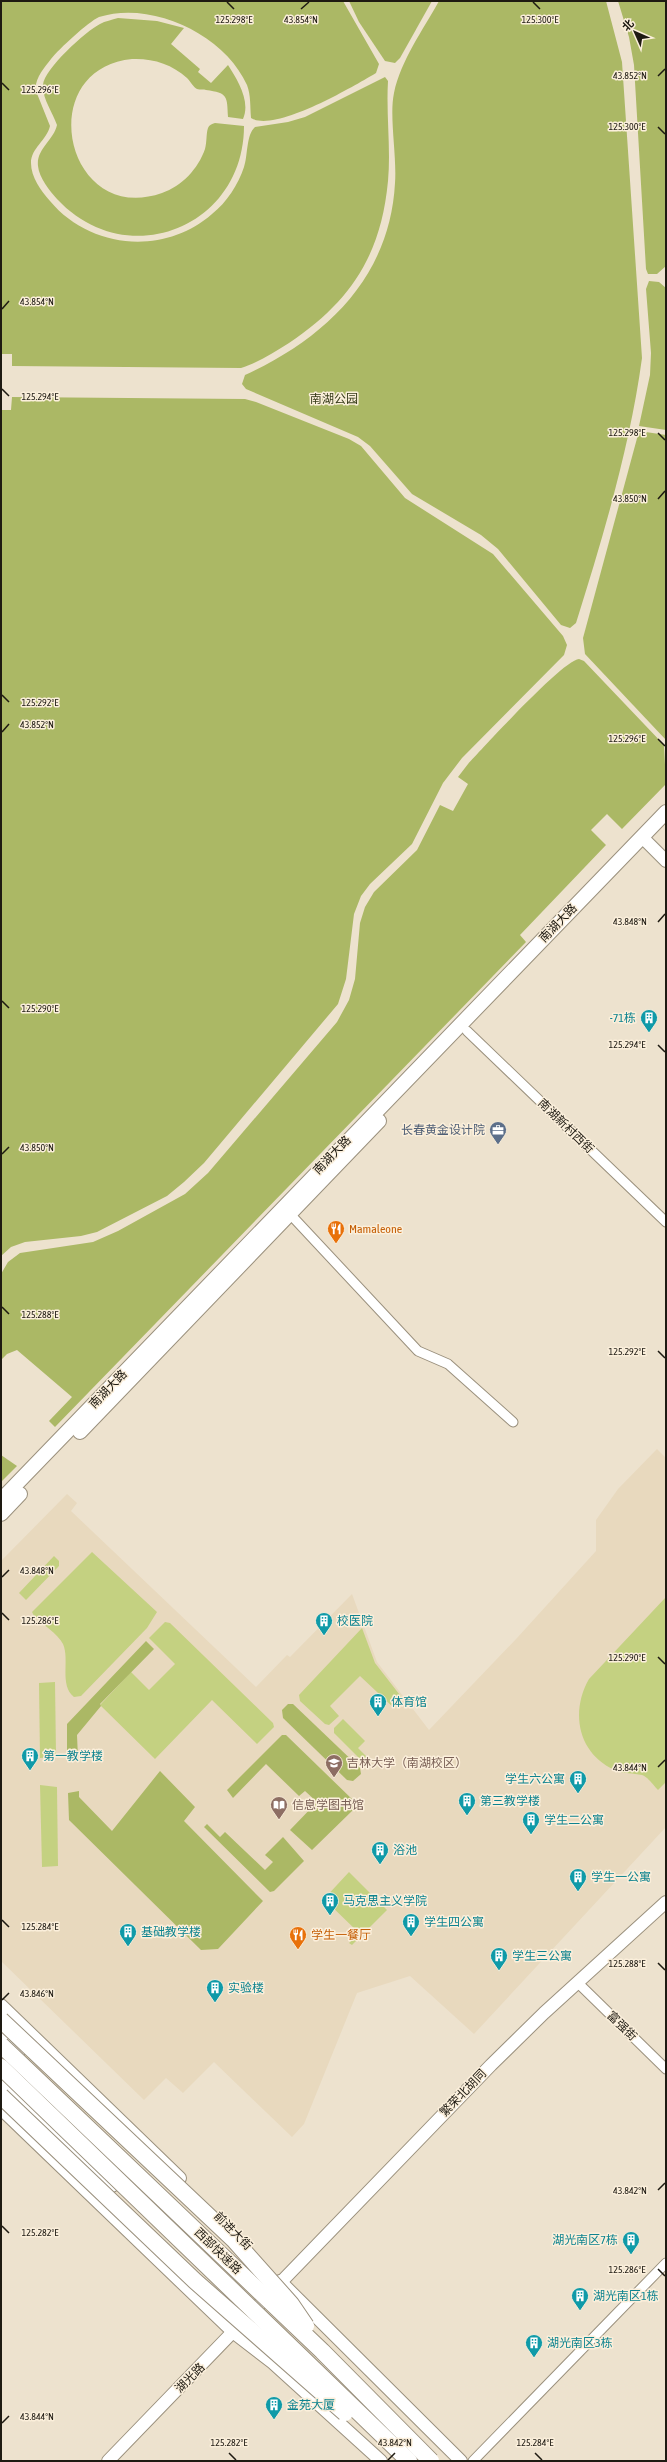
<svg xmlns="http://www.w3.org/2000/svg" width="667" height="2462" font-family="'Asap Condensed','Noto Sans SC',sans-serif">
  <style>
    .built { fill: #e8d9be }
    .green { fill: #c4d181 }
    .forest { fill: #abb865 }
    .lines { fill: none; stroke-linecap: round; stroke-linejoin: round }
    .street-casing { stroke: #9a907d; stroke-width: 11 }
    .secondary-casing { stroke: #9a907d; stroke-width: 14 }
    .primary-casing { stroke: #9a907d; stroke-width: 16 }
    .street { stroke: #fff; stroke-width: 9 }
    .secondary { stroke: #fff; stroke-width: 12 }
    .primary { stroke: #fff; stroke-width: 14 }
    .highway-bridge-casing { stroke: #9a907d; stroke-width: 18; stroke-linecap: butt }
    .highway-bridge { stroke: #fff; stroke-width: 16 }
    .ticks { fill: none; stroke: #1e1a12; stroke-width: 1.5 }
    .labels { text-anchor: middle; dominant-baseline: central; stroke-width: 3; stroke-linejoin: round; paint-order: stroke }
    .park-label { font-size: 12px; fill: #353a17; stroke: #fbefdb }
    .street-label { font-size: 12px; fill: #1e1a12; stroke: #fbefdb }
    .culture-label { font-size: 12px; fill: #0d838f; stroke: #fbefdb; text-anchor: start }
    .service-label { font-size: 12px; fill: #4e5e75; stroke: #fbefdb; text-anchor: end }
    .food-label { font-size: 12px; fill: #c56008; stroke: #fbefdb; text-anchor: start }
    .education-label { font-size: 12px; fill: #785e54; stroke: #fbefdb; text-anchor: start }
    .ticks-label { font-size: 10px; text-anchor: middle; fill: #1e1a12; stroke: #fbefdb; stroke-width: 3; stroke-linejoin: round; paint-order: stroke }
  </style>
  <rect width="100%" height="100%" fill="#ede2ce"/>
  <path class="built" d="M657,1449L666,1458V1827L474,2034L410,1976L357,1993L304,2124L292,2137L214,2062L183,2093L166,2078L144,2100L1,1961V1561L67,1494L77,1503L71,1511L256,1687L287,1655L290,1657L352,1594L377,1662L429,1730L517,1638L596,1551V1520L618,1489Z"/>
  <g class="green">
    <path d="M92,1552L157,1612L147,1628L81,1696L74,1697C59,1685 70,1660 63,1644C58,1634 42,1624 34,1616L32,1612Z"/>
    <path d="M54,1556L59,1561V1566L26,1600L19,1593Z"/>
    <path d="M666,1597V1782L658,1790C654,1786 648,1777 642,1775C633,1773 624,1774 615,1770C578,1754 570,1712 589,1679Z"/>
    <path d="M165,1622L170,1623L273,1723L274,1727L257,1744L212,1700L155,1759L100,1705L131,1672L149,1690L175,1664L149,1638Z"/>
    <path d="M362,1628L375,1663L403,1699L394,1708L360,1676L330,1706L339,1716L329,1725L325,1724L300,1701L299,1695Z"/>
    <path d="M55,1682L56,1754L54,1757L40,1758L39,1683Z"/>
    <path d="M343,1719L365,1741L358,1748L371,1761L365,1764L334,1733V1728Z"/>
    <path d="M40,1785L57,1787L58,1866L42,1867Z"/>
    <path d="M349,1872L387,1910L352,1945L349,1943L359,1933L324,1899Z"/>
  </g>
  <g class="forest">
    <path d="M1,1H343L379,64L376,73C354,86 275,133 251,118C250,106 251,96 247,85C225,35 152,0 99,17C88,22 59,49 51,59C44,68 34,79 36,91L50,126C47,140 31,148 31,163C31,177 41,191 50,201C90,249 164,256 212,214C227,202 238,185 244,167C248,156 246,135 255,127L288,122L305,117L385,77L388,81C386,115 391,148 388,181C381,256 350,302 289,343C274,352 258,363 241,368L12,366V354H1Z"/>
    <path d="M349,1H432L400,58L395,63L385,61L359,22Z"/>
    <path d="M439,1H606L622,62L642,358C630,447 603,537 576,623L570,628L561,625L498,549L481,535L412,494L370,446L358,437L246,389L242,384L245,375C326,338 390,277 395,183C397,156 389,116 394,93C401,60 423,30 439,1Z"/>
    <path d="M618,1H665L666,4V266L657,274H648L646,269L634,65L629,37Z"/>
    <path d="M118,18L157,21L184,28L171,44L200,69L198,72L211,83L228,65C237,79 251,101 243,119L228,117C227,96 228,93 206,90C204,89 200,90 197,89C194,88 190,81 187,78C172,64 152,58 132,59C32,69 65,227 162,193C182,186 198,169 205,149C207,142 206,134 208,128C209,125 212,124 215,123L244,126C244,227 127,274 57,199C50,191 39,178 38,166C36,149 54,140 57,125C53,113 42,98 43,85C44,69 86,31 100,24C105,21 112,20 118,18Z"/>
    <path d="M649,281L659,282L666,288V430L639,426L650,375L651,353L646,289Z"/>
    <path d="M12,397L245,399L256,402L349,439L361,446L405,498L493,554L563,636L567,645L564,655L462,758L443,783L412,844L370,884L361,896L354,914L346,979L338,1004L204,1163L184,1182L167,1196L97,1232L81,1236L25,1242L11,1247L1,1256V410H11Z"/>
    <path d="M639,431L666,435V740L585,654L583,638Z"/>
    <path d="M579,659L584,661L664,745L666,784L622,829L607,814L591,830L606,845L520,935L526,942L55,1427L49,1421L72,1397L17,1350L7,1354L1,1360V1274L8,1262L20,1253L93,1242L118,1231L185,1194L208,1173L337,1022L349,1000L355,979L360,923L365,907L374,892L417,850L440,805L453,811L468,784L458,777L468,764C483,748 563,660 579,659Z"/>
    <path d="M1,1455L17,1466L1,1482Z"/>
    <path d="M146,1641L154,1649L100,1704L101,1706L77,1735L78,1758H67V1724Z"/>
    <path d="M288,1704H293L360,1768L361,1774L353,1781L347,1780L283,1718L282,1710Z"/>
    <path d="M282,1735H286L354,1801L353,1810L312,1850L290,1830L317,1802L305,1791L299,1796L266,1764L233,1798L227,1790Z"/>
    <path d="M160,1771L195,1807L184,1821L263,1901L218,1949L201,1950L69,1820L68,1793L79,1791V1797L112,1831Z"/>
    <path d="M207,1824L220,1837L225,1832L265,1870L273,1862L265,1855L283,1837L304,1861L274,1891L270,1892L204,1827Z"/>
  </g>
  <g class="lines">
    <defs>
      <g id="street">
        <path d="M467,1031L666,1222"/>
        <path d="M290,1214L418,1351L448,1364L513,1422"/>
        <path d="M578,1983L666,2069"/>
        <path d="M473,2461L666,2263"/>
      </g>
      <g id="secondary">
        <path d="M642,837L666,861"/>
        <path d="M1,2005L180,2178"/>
        <path d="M1,2109L234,2333L273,2363L381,2461"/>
        <path d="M280,2281L461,2461"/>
        <path d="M108,2461L491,2065L544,2013L666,1902"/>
      </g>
      <g id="primary">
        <path d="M80,1432L379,1121"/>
        <path d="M1,1500L666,812"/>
        <path d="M1,1514L20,1494"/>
        <path d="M1,2035L18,2051"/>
        <path d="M1,2078L112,2185"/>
      </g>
    </defs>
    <use href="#street" class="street-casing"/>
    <use href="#secondary" class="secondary-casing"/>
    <use href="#primary" class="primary-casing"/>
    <use href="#street" class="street"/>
    <use href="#secondary" class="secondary"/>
    <use href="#primary" class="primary"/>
    <defs>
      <g id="highway-bridge">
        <path d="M1,2020L234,2240L291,2304L306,2326"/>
        <path d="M1,2045L322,2351L431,2461"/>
        <path d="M1,2067L409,2461"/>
        <path d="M1,2096L195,2281L345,2413"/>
      </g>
    </defs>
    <use href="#highway-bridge" class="highway-bridge-casing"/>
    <use href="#highway-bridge" class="highway-bridge"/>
  </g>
  <path class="ticks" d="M227,2L234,9M533,2L540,9M301,9L309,2M658,76L665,69M2,83L9,90M658,127L665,134M2,309L9,301M2,389L9,396M658,433L665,440M658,499L665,491M2,695L9,702M2,732L9,724M658,739L665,746M658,922L665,914M2,1001L9,1008M658,1045L665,1052M2,1154L9,1147M2,1307L9,1314M658,1351L665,1358M2,1577L9,1570M2,1613L9,1620M658,1657L665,1664M658,1767L665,1760M2,1920L9,1927M658,1963L665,1970M2,2000L9,1993M658,2190L665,2183M2,2226L9,2233M658,2269L665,2276M2,2423L9,2416M229,2453L236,2460M535,2453L542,2460M388,2460L395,2453"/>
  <defs>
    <symbol id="building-pin" viewBox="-11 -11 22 30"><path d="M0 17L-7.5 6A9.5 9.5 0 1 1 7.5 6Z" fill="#0f9aa8" stroke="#fbefdb"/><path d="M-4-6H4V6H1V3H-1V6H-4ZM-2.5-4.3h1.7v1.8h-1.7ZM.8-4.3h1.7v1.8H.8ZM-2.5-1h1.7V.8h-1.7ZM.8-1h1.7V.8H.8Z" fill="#fff"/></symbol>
    <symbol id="office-pin" viewBox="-11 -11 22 30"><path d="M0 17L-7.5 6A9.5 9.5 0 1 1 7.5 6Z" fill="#5c6f8a" stroke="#fbefdb"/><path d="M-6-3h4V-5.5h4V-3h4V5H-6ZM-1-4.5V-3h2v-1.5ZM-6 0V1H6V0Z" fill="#fff"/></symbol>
    <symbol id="restaurant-pin" viewBox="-11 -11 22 30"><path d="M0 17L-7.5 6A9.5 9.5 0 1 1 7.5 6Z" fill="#e8710a" stroke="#fbefdb"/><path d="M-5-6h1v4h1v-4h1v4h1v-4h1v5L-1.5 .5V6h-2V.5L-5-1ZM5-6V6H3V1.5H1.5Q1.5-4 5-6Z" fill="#fff"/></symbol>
    <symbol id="university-pin" viewBox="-11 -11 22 30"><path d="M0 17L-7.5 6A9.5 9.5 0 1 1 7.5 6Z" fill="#8d6e63" stroke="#fbefdb"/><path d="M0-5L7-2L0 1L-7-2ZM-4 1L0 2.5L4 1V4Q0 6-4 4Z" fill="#fff"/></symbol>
    <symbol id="library-pin" viewBox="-11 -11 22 30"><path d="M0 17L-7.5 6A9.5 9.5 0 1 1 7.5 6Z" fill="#8d6e63" stroke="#fbefdb"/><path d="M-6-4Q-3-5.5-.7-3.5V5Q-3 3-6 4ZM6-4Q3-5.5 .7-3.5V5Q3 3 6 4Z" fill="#fff"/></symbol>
  </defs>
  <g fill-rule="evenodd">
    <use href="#building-pin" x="639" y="1008" width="20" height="27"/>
    <use href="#office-pin" x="488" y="1120" width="20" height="27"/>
    <use href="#restaurant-pin" x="326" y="1219" width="20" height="27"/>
    <use href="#building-pin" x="314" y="1611" width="20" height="27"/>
    <use href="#building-pin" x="368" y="1692" width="20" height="27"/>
    <use href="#building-pin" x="20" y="1746" width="20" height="27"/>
    <use href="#university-pin" x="324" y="1753" width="20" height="27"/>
    <use href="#building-pin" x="568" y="1769" width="20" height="27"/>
    <use href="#building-pin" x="457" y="1791" width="20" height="27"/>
    <use href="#library-pin" x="269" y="1795" width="20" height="27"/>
    <use href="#building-pin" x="521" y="1810" width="20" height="27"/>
    <use href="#building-pin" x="370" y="1840" width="20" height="27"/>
    <use href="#building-pin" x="568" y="1867" width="20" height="27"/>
    <use href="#building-pin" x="320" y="1891" width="20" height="27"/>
    <use href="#building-pin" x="401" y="1912" width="20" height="27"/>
    <use href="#building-pin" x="118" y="1922" width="20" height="27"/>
    <use href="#restaurant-pin" x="288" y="1925" width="20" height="27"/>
    <use href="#building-pin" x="489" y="1946" width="20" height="27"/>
    <use href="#building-pin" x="205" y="1978" width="20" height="27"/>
    <use href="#building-pin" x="621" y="2230" width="20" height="27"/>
    <use href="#building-pin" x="570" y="2286" width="20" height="27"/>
    <use href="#building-pin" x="524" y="2333" width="20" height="27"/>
    <use href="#building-pin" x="264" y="2395" width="20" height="27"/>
  </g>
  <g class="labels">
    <g class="park-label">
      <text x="334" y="399">南湖公园</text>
    </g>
    <g class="street-label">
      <text transform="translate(558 923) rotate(-46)">南湖大路</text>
      <text transform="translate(566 1126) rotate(44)">南湖新村西街</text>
      <text transform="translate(332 1155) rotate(-46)">南湖大路</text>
      <text transform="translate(108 1389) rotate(-46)">南湖大路</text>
      <text transform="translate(622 2026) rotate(44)">富强街</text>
      <text transform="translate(463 2093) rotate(-46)">繁荣北胡同</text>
      <text transform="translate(233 2231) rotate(45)">前进大街</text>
      <text transform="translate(218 2251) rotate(44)">西部快速路</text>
      <text transform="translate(190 2378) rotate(-45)">湖光路</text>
    </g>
    <g class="culture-label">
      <text x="636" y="1018" text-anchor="end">-71栋</text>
      <text x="337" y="1621">校医院</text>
      <text x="391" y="1702">体育馆</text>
      <text x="43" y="1756">第一教学楼</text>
      <text x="565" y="1779" text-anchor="end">学生六公寓</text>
      <text x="480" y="1801">第三教学楼</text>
      <text x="544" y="1820">学生二公寓</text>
      <text x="393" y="1850">浴池</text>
      <text x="591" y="1877">学生一公寓</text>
      <text x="343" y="1901">马克思主义学院</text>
      <text x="424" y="1922">学生四公寓</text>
      <text x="141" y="1932">基础教学楼</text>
      <text x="512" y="1956">学生三公寓</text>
      <text x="228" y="1988">实验楼</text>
      <text x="618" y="2240" text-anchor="end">湖光南区7栋</text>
      <text x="593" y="2296">湖光南区1栋</text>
      <text x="547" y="2343">湖光南区3栋</text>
      <text x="287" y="2405">金苑大厦</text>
    </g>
    <g class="service-label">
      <text x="485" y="1130">长春黄金设计院</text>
    </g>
    <g class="food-label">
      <text x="349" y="1229">Mamaleone</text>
      <text x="311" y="1935">学生一餐厅</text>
    </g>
    <g class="education-label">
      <text x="347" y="1763">吉林大学（南湖校区）</text>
      <text x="292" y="1805">信息学图书馆</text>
    </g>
  </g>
  <g class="ticks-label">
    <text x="234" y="23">125.298°E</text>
    <text x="540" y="23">125.300°E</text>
    <text x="301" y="23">43.854°N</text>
    <text x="630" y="79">43.852°N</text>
    <text x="40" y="93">125.296°E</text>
    <text x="627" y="130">125.300°E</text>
    <text x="37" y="305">43.854°N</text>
    <text x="40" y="400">125.294°E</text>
    <text x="627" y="436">125.298°E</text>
    <text x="630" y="502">43.850°N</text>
    <text x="40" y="706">125.292°E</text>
    <text x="37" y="728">43.852°N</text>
    <text x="627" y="742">125.296°E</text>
    <text x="630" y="925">43.848°N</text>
    <text x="40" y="1012">125.290°E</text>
    <text x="627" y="1048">125.294°E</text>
    <text x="37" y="1151">43.850°N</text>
    <text x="40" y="1318">125.288°E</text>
    <text x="627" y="1355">125.292°E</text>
    <text x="37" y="1574">43.848°N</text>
    <text x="40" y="1624">125.286°E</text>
    <text x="627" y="1661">125.290°E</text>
    <text x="630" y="1771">43.844°N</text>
    <text x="40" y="1930">125.284°E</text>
    <text x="627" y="1967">125.288°E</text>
    <text x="37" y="1997">43.846°N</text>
    <text x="630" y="2194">43.842°N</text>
    <text x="40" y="2236">125.282°E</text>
    <text x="627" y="2273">125.286°E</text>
    <text x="37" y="2420">43.844°N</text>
    <text x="229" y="2446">125.282°E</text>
    <text x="395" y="2446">43.842°N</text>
    <text x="535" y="2446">125.284°E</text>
  </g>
  <rect width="667" height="2462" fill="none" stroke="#1e1a12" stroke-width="4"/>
  <g transform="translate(635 32) rotate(315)" stroke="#fbefdb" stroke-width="3" paint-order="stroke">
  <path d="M0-3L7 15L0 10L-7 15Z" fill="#1e1a12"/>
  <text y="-6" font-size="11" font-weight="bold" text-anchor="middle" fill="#1e1a12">北</text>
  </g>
</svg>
